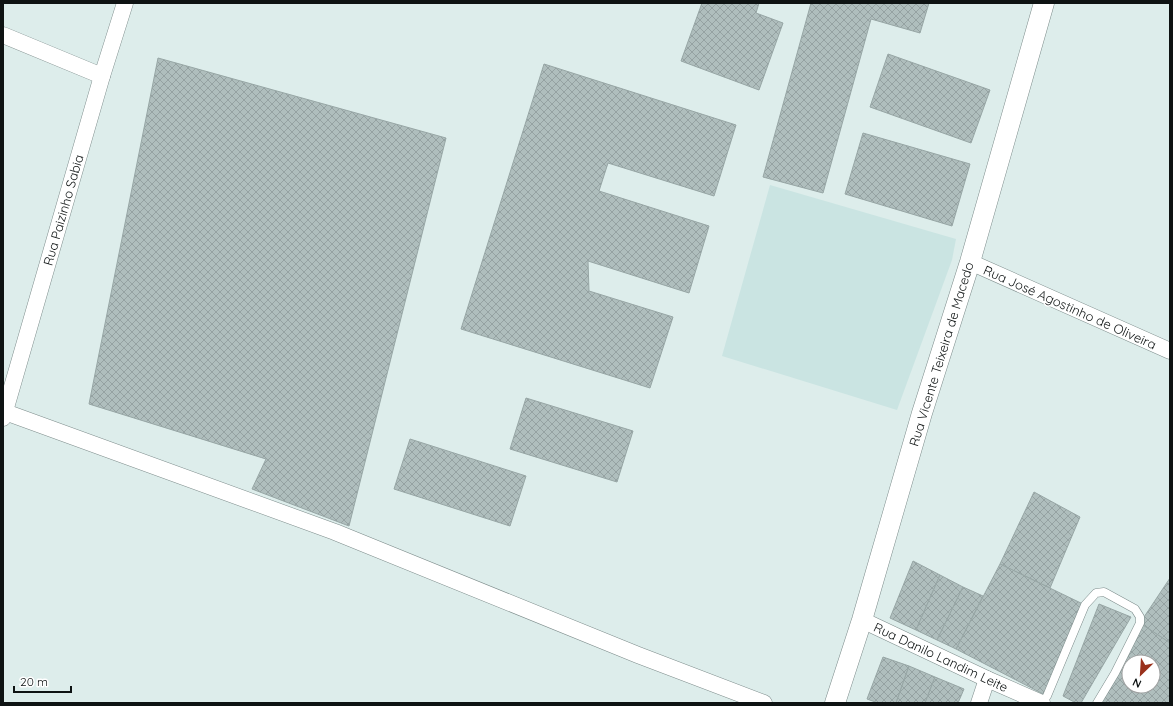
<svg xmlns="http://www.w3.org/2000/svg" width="1173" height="706" font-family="Quicksand,sans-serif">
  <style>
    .built { fill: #cae4e2 }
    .building { fill: url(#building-cross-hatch); stroke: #97a6a5; fill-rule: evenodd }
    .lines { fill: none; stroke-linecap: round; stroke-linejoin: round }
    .service-casing { stroke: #7e8d8c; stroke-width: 9 }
    .minor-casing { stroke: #7e8d8c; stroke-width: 17 }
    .tertiary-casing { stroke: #7e8d8c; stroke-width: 21 }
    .service { stroke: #fff; stroke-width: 8 }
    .minor { stroke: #fff; stroke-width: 16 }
    .tertiary { stroke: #fff; stroke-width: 20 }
    .labels { text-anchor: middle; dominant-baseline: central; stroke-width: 3; stroke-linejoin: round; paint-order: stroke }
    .street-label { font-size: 13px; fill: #0e1313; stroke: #fff }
  </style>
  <defs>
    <pattern id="building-cross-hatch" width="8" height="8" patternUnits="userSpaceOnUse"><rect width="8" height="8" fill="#afbebd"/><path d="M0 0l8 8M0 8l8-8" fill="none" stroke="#95a2a2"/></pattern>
  </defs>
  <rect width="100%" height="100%" fill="#ddedeb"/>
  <path class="built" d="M770,185L956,239L952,260L897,410L722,356Z"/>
  <g class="building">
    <path d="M702,3H759L756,13L783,23L759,90L681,61Z"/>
    <path d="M811,3H929L920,33L871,19L823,193L763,177Z"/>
    <path d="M888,54L990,90L971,143L870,107Z"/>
    <path d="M158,58L446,138L349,526L252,489L266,459L89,404Z"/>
    <path d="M544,64L736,125L714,196L608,163L599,191L709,226L689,293L588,261L589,291L673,317L650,388L461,329Z"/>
    <path d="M863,133L970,164L952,226L845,194Z"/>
    <path d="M526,398L633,431L617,482L510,449Z"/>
    <path d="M410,439L526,476L510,526L394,489Z"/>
    <path d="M1034,492L1080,517L1050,588L1000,564Z"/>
    <path d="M913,561L940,575L916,630L890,618Z"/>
    <path d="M1000,564L1085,605L1047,696L956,649Z"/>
    <path d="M940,575L963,587L937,640L916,630Z"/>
    <path d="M1170,578V643L1140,623Z"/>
    <path d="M963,587L983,596L956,649L937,640Z"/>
    <path d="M1099,604L1131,617L1081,703H1076L1063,696Z"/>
    <path d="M1140,623L1170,643V703H1097ZM1129,662H1153V686H1129Z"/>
    <path d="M883,657L909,666L896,703H878L867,699Z"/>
    <path d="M909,666L935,677L925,703H896Z"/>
    <path d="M935,677L964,689L958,703H925Z"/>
  </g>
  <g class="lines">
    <defs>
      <path id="service" d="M1042,703L1047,696L1085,605L1096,593L1104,592L1135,609L1140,617V623L1115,673L1097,703"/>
      <g id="minor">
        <path d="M3,35L102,76"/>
        <path d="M970,262L1170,351"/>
        <path d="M5,412L335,532L638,655L764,703"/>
        <path d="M3,418L102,76L125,3"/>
        <path d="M862,620L987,679L1042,703"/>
        <path d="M979,703L987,679"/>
      </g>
      <path id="tertiary" d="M835,703L862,620L922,413L970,262L1044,3"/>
    </defs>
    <use href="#service" class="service-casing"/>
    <use href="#minor" class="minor-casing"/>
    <use href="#tertiary" class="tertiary-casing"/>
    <use href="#service" class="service"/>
    <use href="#minor" class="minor"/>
    <use href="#tertiary" class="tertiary"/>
  </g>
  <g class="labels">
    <g class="street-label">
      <text transform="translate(63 210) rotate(-74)">Rua Paizinho Sabia</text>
      <text transform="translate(1070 307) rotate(24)">Rua José Agostinho de Oliveira</text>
      <text transform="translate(941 354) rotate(-73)">Rua Vicente Teixeira de Macedo</text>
      <text transform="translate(941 657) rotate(25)">Rua Danilo Landim Leite</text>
    </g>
  </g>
  <rect width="1173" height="706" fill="none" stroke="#0e1313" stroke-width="8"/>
  <g transform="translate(1141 674) rotate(205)"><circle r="19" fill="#ffffff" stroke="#9fa1a1"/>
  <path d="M0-3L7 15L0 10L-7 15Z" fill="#9a311c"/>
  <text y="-6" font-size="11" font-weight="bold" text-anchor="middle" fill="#0e1313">N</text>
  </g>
  <path d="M14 686v6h57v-6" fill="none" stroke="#0e1313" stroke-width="2"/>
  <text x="20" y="686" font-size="12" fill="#0e1313" stroke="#ffffff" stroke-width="3" paint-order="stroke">20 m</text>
</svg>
